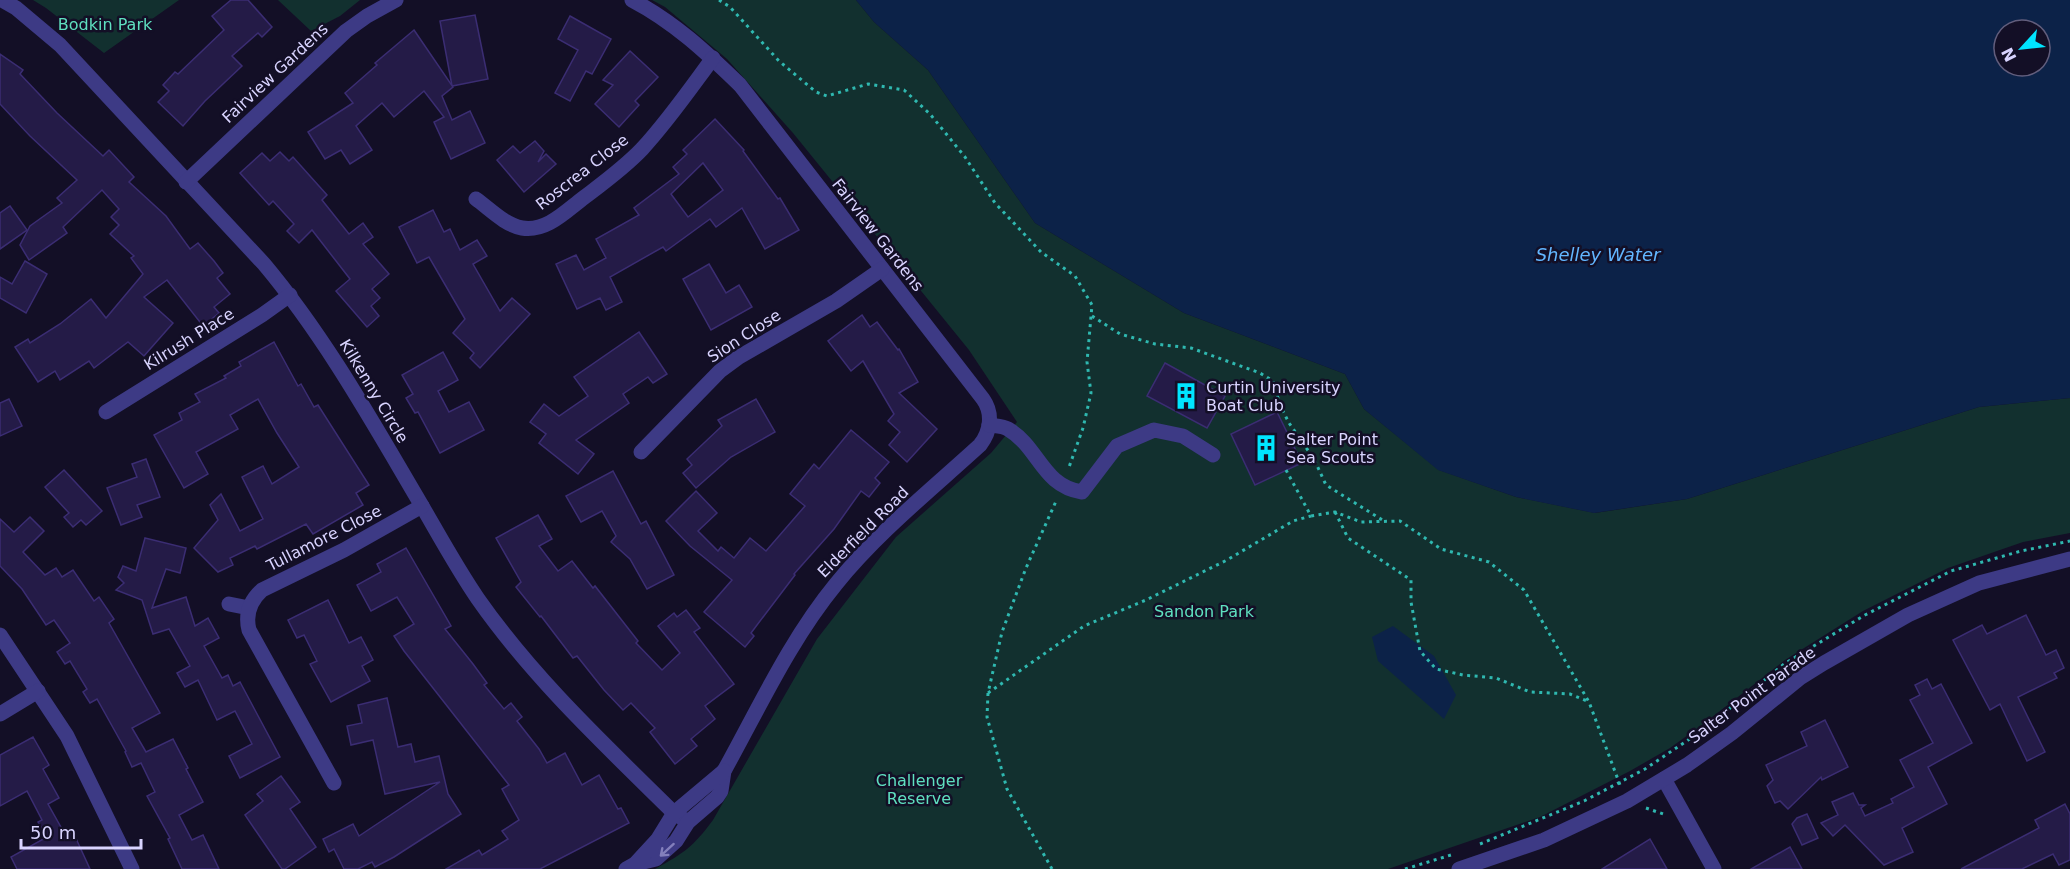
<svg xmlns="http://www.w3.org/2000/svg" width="2070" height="869" font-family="'DejaVu Sans',sans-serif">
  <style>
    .green { fill: #12302f }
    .water { fill: #0c2248; fill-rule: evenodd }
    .building { fill: #241b47; stroke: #3b2d73; stroke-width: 1.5; fill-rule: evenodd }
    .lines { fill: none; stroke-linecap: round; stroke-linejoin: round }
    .path { stroke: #2fb8b0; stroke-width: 3; stroke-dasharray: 3 4.5; stroke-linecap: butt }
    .minor { stroke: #3d3a85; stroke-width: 15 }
    .oneway { stroke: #837fbc }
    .labels { text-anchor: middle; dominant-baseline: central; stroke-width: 5; stroke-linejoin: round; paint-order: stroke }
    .park-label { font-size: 16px; fill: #5fe0c0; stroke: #130f26 }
    .street-label { font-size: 16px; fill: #d9d4ff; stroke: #130f26 }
    .poi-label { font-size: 16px; fill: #d9d4ff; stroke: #130f26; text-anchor: start }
    .water-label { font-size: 18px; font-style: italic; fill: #62b6ff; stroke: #130f26 }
  </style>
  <rect width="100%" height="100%" fill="#130f26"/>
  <g class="green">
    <path d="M33,0H179L104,53L46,8Z"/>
    <path d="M278,0H360L340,16L311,31Z"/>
    <path d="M652,0H856L874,22L928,70L1035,223L1184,313L1345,374L1364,409L1439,470L1516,497L1595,513L1687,499L1979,407L2070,398V533L2023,542L1948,568L1863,611L1785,660L1706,722L1670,748L1630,771L1540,817L1388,869H655C684,853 693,847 713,820L817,639L896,537L991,453L1017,422L969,350L793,133L727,59L665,7Z"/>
  </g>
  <g class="water">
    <path d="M856,0H2070V398L1979,407L1687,499L1594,513L1516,497L1438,470L1364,409L1345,374L1184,313L1035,223L928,70L874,22ZM2004,30H2040V66H2004Z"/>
    <path d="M1393,626L1434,656L1456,695L1444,719L1378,661L1372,637Z"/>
  </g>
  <g class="building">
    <path d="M231,0H248L272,27L262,37L258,33L232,56L242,66L205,101L183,126L158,102L169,91L163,85L175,72L178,74L224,30L212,16Z"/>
    <path d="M475,15L488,79L452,86L440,21Z"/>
    <path d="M570,16L611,39L592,74L586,71L570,101L555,93L578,50L558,39Z"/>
    <path d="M414,30L453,87L442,96L452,120L470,111L485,143L451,159L434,122L444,117L424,91L394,117L382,103L356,126L372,150L350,164L341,150L325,159L308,132L353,103L345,93L377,65L375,63Z"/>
    <path d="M630,51L658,77L635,101L639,105L619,127L595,104L613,85L603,80Z"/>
    <path d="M0,54L23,70L20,74L57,113L103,156L109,150L134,177L129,182L166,216L190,249L198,243L214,261L223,273L217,278L230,294L214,307L219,313L203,326L167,280L144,297L173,323L144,356L128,342L94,368L89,361L60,380L55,371L38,382L15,347L28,339L30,343L60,324L91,299L106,318L143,274L131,258L134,256L110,234L119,225L111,217L119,209L102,190L63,227L67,233L29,260L20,245L30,226L62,203L57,198L77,180L30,136L0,104Z"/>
    <path d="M715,119L744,150L743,151L778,199L780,198L799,230L765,249L742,208L716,227L710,219L666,251L663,247L610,277L622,302L606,310L600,298L577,309L556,264L576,255L584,270L606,258L596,239L639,215L634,208L679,174L673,167L687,154L683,150ZM703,163L723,190L688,217L671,194Z"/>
    <path d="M535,141L544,151L538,162L546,154L556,164L524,192L497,160L513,146L520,153Z"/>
    <path d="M280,152L289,161L293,157L327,195L322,200L349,234L363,223L373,237L363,244L389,274L372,289L380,298L371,306L379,316L367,327L336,291L350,279L312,230L299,243L287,231L294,224L273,201L269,205L240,173L262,153L270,161Z"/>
    <path d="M10,206L27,230L0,249V213Z"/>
    <path d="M433,210L444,232L450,229L460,250L477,240L487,256L473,264L500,311L512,298L530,314L480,368L470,358L474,353L453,333L465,319L429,257L417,263L399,227Z"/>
    <path d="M25,261L47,274L26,313L0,298V277L12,284Z"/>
    <path d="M709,264L726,293L739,285L752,307L711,330L683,279Z"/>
    <path d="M862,315L870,327L877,322L898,350L899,349L918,382L899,393L937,429L907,462L889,445L900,432L888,421L894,414L863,361L851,371L828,341Z"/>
    <path d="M639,332L667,374L653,383L648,377L623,394L629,403L576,440L594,454L578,474L539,443L546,434L530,422L544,404L559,416L588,396L574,377Z"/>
    <path d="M274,342L298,386L301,384L314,407L318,405L369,485L356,493L363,505L313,534L306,524L257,549L255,546L230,558L233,565L218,572L194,548L218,520L210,505L221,494L240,531L263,519L242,477L263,466L272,484L299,467L277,433L258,399L230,415L238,429L196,452L208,474L184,488L154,435L182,420L179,413L200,402L195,394L226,378L224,376L241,366L239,362Z"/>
    <path d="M443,352L458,380L438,391L449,412L469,402L484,430L440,453L418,412L415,413L406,398L413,394L402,375Z"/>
    <path d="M1165,363L1225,396L1207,428L1147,396Z"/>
    <path d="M9,399L22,426L0,436V403Z"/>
    <path d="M756,399L775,432L731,457L696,488L683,473L692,465L687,459L722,426L718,420Z"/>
    <path d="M1277,412L1302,463L1255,485L1231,434Z"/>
    <path d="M851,430L889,462L875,478L880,483L869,497L861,491L834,529L794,574L795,575L751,633L754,636L745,647L704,612L732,580L690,546L666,521L696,491L717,513L698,531L718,551L721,547L734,558L750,538L766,551L805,506L790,494L814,464L819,469Z"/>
    <path d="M146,459L160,497L137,505L142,517L121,525L107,488L137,477L132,464Z"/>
    <path d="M64,470L102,511L86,525L81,520L73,527L64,517L69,513L45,487Z"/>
    <path d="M613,471L641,524L646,521L674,575L647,589L630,559L611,542L616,536L602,511L581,522L566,496Z"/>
    <path d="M538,515L552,539L539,546L558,571L572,561L593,588L595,586L638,641L636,643L662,670L680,653L658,626L674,613L677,617L686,610L700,628L694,632L734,684L705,706L715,719L691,739L697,746L675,764L650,732L655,728L631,703L623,710L604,690L577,656L573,658L541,616L540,617L516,587L521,582L496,538Z"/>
    <path d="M30,517L44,531L23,552L45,575L56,568L62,577L73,570L94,601L99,597L114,619L109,623L160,713L132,728L146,752L173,739L188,768L186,769L203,802L179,815L192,840L203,835L219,869H182L168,839L170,838L147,796L155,792L141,763L132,767L125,752L126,751L97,699L90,703L83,692L87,689L70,661L65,664L57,652L70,643L54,620L46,625L22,589L0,566V519L14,532Z"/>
    <path d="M145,538L186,548L180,573L166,569L152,608L186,597L195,626L208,618L219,638L204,646L222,678L228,675L233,686L240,682L280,757L240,778L229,756L252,744L235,711L217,720L198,680L185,687L177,673L190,666L169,629L153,634L142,600L116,590L124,583L118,577L123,566L136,571Z"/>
    <path d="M406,548L451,626L445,629L473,664L487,683L484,685L504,709L511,703L522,717L517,721L539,749L547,763L565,753L582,785L599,775L618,809L621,808L629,823L540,869H446L479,850L482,855L508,839L502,831L519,820L502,789L509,785L404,651L394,636L414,624L397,597L371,611L357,585L381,572L377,564Z"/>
    <path d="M328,600L349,643L361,637L373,660L362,666L370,681L331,702L310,664L317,661L304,635L297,638L288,620Z"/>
    <path d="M2026,615L2046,655L2056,650L2064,668L2054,673L2057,678L2018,697L2045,752L2027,761L2000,704L1990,710L1953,640L1982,625L1987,634Z"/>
    <path d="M1927,679L1932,689L1941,684L1972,743L1928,767L1947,804L1902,828L1913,852L1884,865L1845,825L1833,836L1821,823L1838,815L1832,802L1853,793L1859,805H1865L1861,808L1865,816L1893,803L1891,799L1914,787L1900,760L1933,743L1910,700L1920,695L1915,685Z"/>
    <path d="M387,698L398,747L411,744L415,762L439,756L448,794L461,814L394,857L375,867L372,862L358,869H344L334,849L329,852L323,839L353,824L359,836L440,782L385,794L373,740L351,745L347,726L362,723L358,705Z"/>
    <path d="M1825,720L1848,767L1822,780L1821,777L1788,809L1780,801L1775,803L1767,786L1773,780L1766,765L1807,746L1801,732Z"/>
    <path d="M33,737L49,765L43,769L59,798L48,804L66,836L73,832L90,869H17L11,857L47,837L38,822L42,820L27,791L0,806V755Z"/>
    <path d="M281,776L300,802L290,809L316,847L285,869H282L245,815L263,801L257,794Z"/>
    <path d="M2065,804L2070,814V860L2059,865L2053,854L2022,869H1961L2039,828L2035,820Z"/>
    <path d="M1807,814L1818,838L1802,845L1792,824L1797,818Z"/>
    <path d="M1650,839L1667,869H1602Z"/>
    <path d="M1790,847L1802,869H1751Z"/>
  </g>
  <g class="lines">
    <g class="path">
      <path d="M719,0L730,7L779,61L816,92L827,96L868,84L904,90L930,114L965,157L995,203L1041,252L1075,276L1092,305L1087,362L1091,393L1083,428L1068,470"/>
      <path d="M1092,316L1120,334L1155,344L1191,348L1260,373L1273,381L1280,405L1289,423L1314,459L1326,485L1384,521"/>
      <path d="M1286,470L1311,516L1335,512L1361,522L1400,521L1441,549L1489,562L1524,590L1589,702L1620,785"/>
      <path d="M1335,512L1348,538L1411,580V602L1420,651L1436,669L1463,675L1496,678L1530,692L1570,694L1587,701"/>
      <path d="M988,693L1084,626L1146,600L1227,560L1293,521L1311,516"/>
      <path d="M1646,808L1666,815"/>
      <path d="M1480,844L1584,801L1645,769L1703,730L1784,664L1865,615L1951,571L2021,551L2070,541"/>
      <path d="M1052,869L1007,789L987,717L988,693L1002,632L1026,568L1057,499"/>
      <path d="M1405,869L1451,855"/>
    </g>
    <g class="minor">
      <path d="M2,0L16,8L60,45L264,264C326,338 373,423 422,506C440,537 458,570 478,599C534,679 605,745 674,813L688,822"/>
      <path d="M632,0C674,22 706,52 740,85L983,399C993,413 991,431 980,445C932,489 877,533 836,584C790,640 759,708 724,771L721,791L717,797L688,822L676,841L656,859L635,864"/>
      <path d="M186,182L346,31L367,16L396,0"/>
      <path d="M476,199C490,209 505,225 522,228C546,232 565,212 582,199C603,183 624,168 642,149C668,121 690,89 713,58"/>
      <path d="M106,412L262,315L290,295"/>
      <path d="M989,425C995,426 1003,426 1008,429C1039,447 1042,486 1082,492L1117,446L1154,430L1183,436L1213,455"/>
      <path d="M641,452L720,371L739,357L836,301L882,269"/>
      <path d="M229,604L249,608"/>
      <path d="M0,635L67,736L132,869"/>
      <path d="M0,714L38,691"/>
      <path d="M1664,779L1714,869"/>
      <path d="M334,783L249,630C245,614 250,601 262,590L344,550L422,506"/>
      <path d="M626,869L635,864L658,839L674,813L724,771"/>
      <path d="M1459,869L1544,840L1627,801L1687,765L1732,733L1800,678L1824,663L1908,615L1979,583L2070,559"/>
    </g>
  </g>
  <defs><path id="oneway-shaft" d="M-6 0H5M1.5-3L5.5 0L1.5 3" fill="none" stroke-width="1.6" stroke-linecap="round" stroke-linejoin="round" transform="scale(1.5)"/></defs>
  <use class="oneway" href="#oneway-shaft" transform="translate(667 850) rotate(138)"/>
  <defs>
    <symbol id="building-bare" viewBox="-9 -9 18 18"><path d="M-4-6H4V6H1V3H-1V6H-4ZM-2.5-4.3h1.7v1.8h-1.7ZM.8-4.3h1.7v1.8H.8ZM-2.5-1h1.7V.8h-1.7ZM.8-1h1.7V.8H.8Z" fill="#00e5ff" stroke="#130f26" stroke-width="2.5" paint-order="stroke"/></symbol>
  </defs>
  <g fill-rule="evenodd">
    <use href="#building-bare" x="1167" y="377" width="38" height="38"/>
    <use href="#building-bare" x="1247" y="429" width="38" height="38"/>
  </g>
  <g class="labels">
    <g class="park-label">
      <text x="105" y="24">Bodkin Park</text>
      <text x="1204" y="611">Sandon Park</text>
      <text x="919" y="780">Challenger<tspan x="919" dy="18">Reserve</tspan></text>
    </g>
    <g class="street-label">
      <text transform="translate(275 73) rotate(-43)">Fairview Gardens</text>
      <text transform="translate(582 172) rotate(-38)">Roscrea Close</text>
      <text transform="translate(878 235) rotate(52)">Fairview Gardens</text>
      <text transform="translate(744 336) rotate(-33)">Sion Close</text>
      <text transform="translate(189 339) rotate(-32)">Kilrush Place</text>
      <text transform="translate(374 391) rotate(59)">Kilkenny Circle</text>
      <text transform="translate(863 532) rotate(-45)">Elderfield Road</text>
      <text transform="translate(324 538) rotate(-27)">Tullamore Close</text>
      <text transform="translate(1752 695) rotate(-36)">Salter Point Parade</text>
    </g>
    <g class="poi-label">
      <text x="1206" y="387">Curtin University<tspan x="1206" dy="18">Boat Club</tspan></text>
      <text x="1286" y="439">Salter Point<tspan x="1286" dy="18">Sea Scouts</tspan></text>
    </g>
    <g class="water-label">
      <text x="1598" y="254">Shelley Water</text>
    </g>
  </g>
  <g transform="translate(2022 48) rotate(243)"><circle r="28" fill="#130f26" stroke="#625e7d" stroke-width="1.5"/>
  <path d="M0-4.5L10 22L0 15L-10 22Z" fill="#00e5ff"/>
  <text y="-9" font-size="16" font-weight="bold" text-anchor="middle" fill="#d9d4ff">N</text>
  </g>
  <path d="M21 839v9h120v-9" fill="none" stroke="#d9d4ff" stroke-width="3"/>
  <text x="30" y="839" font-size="18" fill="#d9d4ff" stroke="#130f26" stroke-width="4.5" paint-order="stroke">50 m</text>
</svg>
